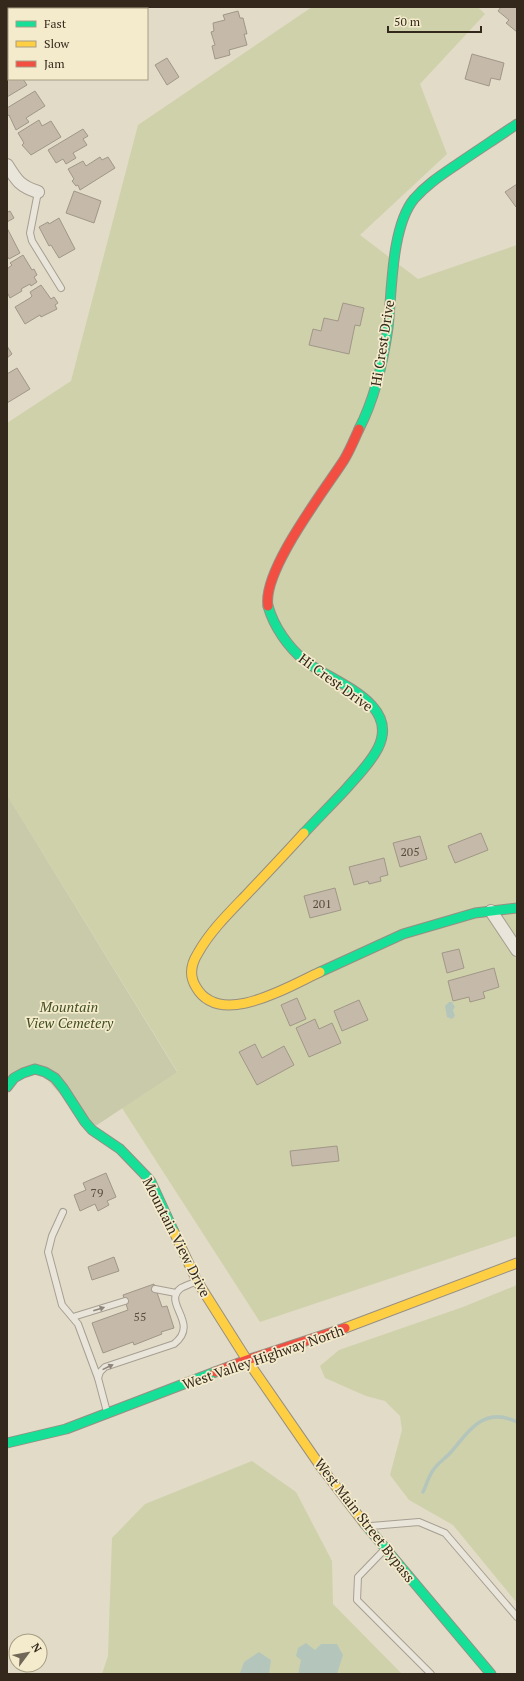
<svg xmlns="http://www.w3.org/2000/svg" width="524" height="1681" font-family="'PT Serif',serif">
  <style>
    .green { fill: #cfd1aa }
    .cemetery { fill: #c9caaa }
    .water { fill: #b4c6bc }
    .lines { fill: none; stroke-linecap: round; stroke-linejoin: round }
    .stream { stroke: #b4c6bc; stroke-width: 3.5 }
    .building { fill: #c5b9a9; stroke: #a19788 }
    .lane-casing { stroke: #a69f92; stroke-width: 8 }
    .street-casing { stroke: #a69f92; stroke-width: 14 }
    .fast-casing { stroke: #968f82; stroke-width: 11 }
    .slow-casing { stroke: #968f82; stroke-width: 11 }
    .jam-casing { stroke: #968f82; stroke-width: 11 }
    .lane { stroke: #e9e5da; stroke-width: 6 }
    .street { stroke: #e9e5da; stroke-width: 12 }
    .fast { stroke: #16e098; stroke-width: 9 }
    .slow { stroke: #ffcf43; stroke-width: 9 }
    .jam { stroke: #f24e42; stroke-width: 9 }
    .oneway { fill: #8e867a }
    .labels { text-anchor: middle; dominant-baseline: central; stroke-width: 3.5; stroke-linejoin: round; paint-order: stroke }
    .number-label { font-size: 12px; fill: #584c3e }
    .street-label { font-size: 14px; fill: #33281b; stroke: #f4ebcc }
    .park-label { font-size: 14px; font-style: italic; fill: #404e23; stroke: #f4ebcc }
  </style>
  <rect width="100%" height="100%" fill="#e2dbc8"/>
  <g class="green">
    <path d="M312,7H478L485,14L420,84L447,154L360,235L418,279L517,245V1236L260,1322L122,1108L177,1071L7,795V423L71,381L138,125Z"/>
    <path d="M517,1285V1603L453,1525L409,1500L390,1475L402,1430L400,1416L385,1401L366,1396L325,1378L320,1366L339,1350L463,1307Z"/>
    <path d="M252,1461L296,1492L332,1561L333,1604L402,1674H102L108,1656L112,1538L145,1504Z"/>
  </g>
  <path class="cemetery" d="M7,795L177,1072L91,1129L38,1069L7,1087Z"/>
  <g class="water">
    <path d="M449,1002H452L455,1007L453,1010L455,1016L452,1019L447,1017L445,1006Z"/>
    <path d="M306,1643L315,1650L321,1644H337L343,1655L337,1674H298L301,1660L296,1656L298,1648Z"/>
    <path d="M259,1652L271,1660L269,1674H235L240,1673L244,1662Z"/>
  </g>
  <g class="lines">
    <path class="stream" d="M423,1492C426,1486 428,1478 432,1472C436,1464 445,1459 451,1452C470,1430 484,1406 517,1422"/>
  </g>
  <g class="building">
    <path d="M73,7H104L105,9H74Z"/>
    <path d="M501,7H517V32L506,23L509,20L498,11Z"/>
    <path d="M238,11L240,18H243L247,34H244L247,45L229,50L230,55L215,59L212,46L215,45L211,32L214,31L213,23L225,20L223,15Z"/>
    <path d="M472,54L504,63L500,80L491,78L489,86L465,79Z"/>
    <path d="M167,58L179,77L167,85L155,65Z"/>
    <path d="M9,67V79H23L27,85L7,97V69Z"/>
    <path d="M35,91L45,106L26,118L29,122L16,130L9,115L7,116V108Z"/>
    <path d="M39,120L42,126L51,121L61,137L31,155L22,145L24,143L18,133Z"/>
    <path d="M83,129L88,136L83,139L87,145L73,153L76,158L66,164L63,159L56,163L48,150Z"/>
    <path d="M100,157L102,160L108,157L115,168L80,190L78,185L76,186L72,181L74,179L68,169L83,161L86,166Z"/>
    <path d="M517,184V206L516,207L505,192Z"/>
    <path d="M74,191L101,201L94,223L66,213Z"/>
    <path d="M7,210L8,212L10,211L14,218L7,222Z"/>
    <path d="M59,218L75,249L59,258L51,245L49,246L39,227L48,222L49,224Z"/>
    <path d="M7,228L20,253L9,259L7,256Z"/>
    <path d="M23,255L32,270L34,269L37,275L34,277L37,282L31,286L30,284L21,289L22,291L10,298L7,292V269L12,265L10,263Z"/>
    <path d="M41,285L51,299L54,297L58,303L55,305L57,309L41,317L40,315L25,324L15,307L30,298L32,296L30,292Z"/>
    <path d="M343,303L364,308L360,326L355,325L349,354L309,345L313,329L321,331L324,318L338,321Z"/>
    <path d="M7,346L12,354L7,358Z"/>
    <path d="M17,368L30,389L7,403V374Z"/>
    <path d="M481,833L488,850L455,863L448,846Z"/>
    <path d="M420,836L427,859L400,867L393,843Z"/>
    <path d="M384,858L388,875L380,877L381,881L369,884L368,881L354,885L349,867Z"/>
    <path d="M335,888L341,910L310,918L304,896Z"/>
    <path d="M459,949L464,968L447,973L442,953Z"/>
    <path d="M494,968L499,987L483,992L485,998L470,1002L469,997L453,1001L448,981Z"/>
    <path d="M297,998L306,1019L290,1026L281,1005Z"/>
    <path d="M359,1000L368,1020L342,1031L334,1011Z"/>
    <path d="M315,1019L319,1029L332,1023L341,1043L309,1057L296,1028Z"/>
    <path d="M255,1044L262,1058L284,1046L294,1065L257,1085L239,1052Z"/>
    <path d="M337,1146L339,1161L292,1166L290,1151Z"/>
    <path d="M106,1173L116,1197L107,1201L109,1205L98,1211L95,1204L80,1211L74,1195L86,1190L83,1183Z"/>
    <path d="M114,1257L119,1271L92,1280L88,1267Z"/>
    <path d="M154,1284L162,1307L167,1306L174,1328L161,1332L162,1334L134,1345L133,1342L103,1353L92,1323L128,1310L123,1295Z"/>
  </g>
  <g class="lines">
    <defs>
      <g id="lane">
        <path d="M38,192L30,233L32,241L61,288"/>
        <path d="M63,1212L52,1236L48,1252L62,1305L78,1324L98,1378"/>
        <path d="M155,1289L176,1293"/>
        <path d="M73,1317L125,1301"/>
        <path d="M107,1412L98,1378L100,1372L105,1367L174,1344C201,1323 161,1303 181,1288C185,1286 190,1284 195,1282"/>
        <path d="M371,1526L419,1522L445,1533L517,1617"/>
        <path d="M384,1550L358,1577L357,1600L431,1674"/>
      </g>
      <g id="street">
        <path d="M7,165C17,181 20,186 38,192"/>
        <path d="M491,911L517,950"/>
      </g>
      <g id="fast">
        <path d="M359,429C375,398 383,363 388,328C392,292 391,227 414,199C427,184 443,174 459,163C478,150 498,137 517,124"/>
        <path d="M268,606C274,627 288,647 305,661C332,682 401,702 378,748C370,764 357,776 346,789C332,804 318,818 304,833"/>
        <path d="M320,972L403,934L475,913L517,908"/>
        <path d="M7,1087L14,1078L23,1073L35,1069L45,1072L55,1078L63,1088L85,1122L92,1130L120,1149L147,1177L151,1182L174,1232"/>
        <path d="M7,1443L66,1429L215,1372"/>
        <path d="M364,1523L491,1674"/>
      </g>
      <g id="slow">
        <path d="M304,833C286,853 267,873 248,893C230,912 211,930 198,953C191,964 189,976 196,987C220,1029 289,986 320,972"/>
        <path d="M174,1232L197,1281L247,1360L321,1467L364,1523"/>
        <path d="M345,1328L517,1263"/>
      </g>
      <g id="jam">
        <path d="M268,606C262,571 324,491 344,460C350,450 354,440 359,429"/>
        <path d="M215,1372L247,1360L345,1328"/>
      </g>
    </defs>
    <use href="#lane" class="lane-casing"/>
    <use href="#street" class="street-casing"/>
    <use href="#fast" class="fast-casing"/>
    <use href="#slow" class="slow-casing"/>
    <use href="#jam" class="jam-casing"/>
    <use href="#lane" class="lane"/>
    <use href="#street" class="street"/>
    <use href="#fast" class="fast"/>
    <use href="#slow" class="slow"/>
    <use href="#jam" class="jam"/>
  </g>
  <defs><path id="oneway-solid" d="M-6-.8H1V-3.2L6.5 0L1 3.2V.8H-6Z"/></defs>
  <g class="oneway">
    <use href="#oneway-solid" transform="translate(99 1309) rotate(-18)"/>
    <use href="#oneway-solid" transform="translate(108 1367) rotate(-26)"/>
  </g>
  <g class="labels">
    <g class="number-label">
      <text x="410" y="851">205</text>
      <text x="322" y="903">201</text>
      <text x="97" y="1192">79</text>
      <text x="140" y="1316">55</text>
    </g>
    <g class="street-label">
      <text transform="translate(382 343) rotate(-81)">Hi Crest Drive</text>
      <text transform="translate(336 682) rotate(36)">Hi Crest Drive</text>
      <text transform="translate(177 1237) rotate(63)">Mountain View Drive</text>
      <text transform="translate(263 1357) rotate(-19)">West Valley Highway North</text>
      <text transform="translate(365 1520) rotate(52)">West Main Street Bypass</text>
    </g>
    <g class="park-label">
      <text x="69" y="1006">Mountain<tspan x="69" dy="16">View Cemetery</tspan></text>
    </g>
  </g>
  <rect width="524" height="1681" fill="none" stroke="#33281b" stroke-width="16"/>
  <rect x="8" y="8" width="140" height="72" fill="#f4ebcc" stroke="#a79d85"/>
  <rect x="16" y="21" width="20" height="6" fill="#16e098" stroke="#a79d85"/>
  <text x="44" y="28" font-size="12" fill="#33281b">Fast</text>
  <rect x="16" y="41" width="20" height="6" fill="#ffcf43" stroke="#a79d85"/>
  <text x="44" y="48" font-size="12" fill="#33281b">Slow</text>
  <rect x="16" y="61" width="20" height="6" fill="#f24e42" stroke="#a79d85"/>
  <text x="44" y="68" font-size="12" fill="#33281b">Jam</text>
  <g transform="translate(28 1653) rotate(58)"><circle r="19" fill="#f4ebcc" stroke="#a79d85"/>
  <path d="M0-3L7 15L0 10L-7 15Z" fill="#706758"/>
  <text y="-6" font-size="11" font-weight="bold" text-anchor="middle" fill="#33281b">N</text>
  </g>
  <path d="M388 26v6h93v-6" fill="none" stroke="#33281b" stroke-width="2"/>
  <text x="394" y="26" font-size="12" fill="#33281b" stroke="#f4ebcc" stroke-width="3" paint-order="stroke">50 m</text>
</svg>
